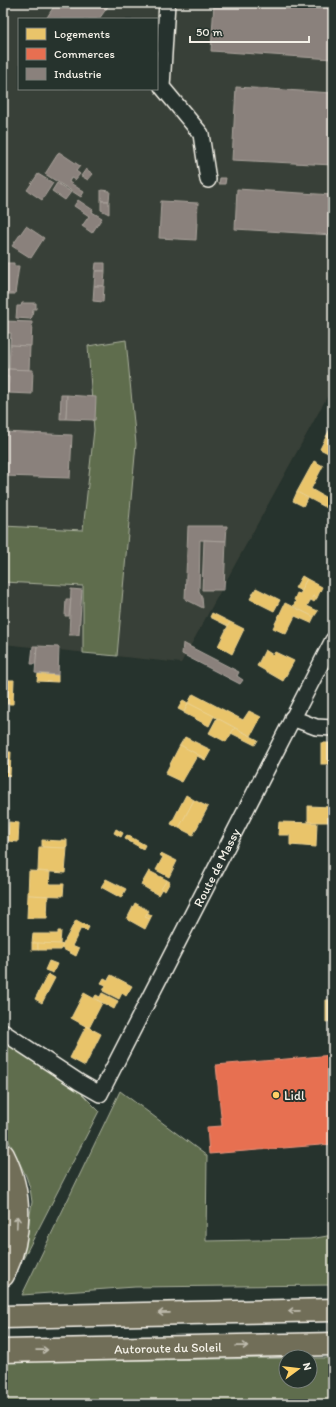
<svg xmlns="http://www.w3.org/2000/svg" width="336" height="1407" font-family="Itim,sans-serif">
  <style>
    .built { fill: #394037; fill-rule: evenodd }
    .green { fill: #5e6d4e; stroke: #a9af9b }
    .homes { fill: #e9c46a; stroke: #ecd290 }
    .shops { fill: #e76f51; stroke: #eb967e }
    .industry { fill: #8a817c; stroke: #aaa39c }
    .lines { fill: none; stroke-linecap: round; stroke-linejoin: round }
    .street-casing { stroke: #f4f1e8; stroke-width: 18 }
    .highway-casing { stroke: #f4f1e8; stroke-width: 25 }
    .street { stroke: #26332d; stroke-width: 15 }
    .highway { stroke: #716e59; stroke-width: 22 }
    .oneway { stroke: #c0bdaf }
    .poi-dot { fill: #ffd166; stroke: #26332d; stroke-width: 1.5 }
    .labels { text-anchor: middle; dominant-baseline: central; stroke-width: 4; stroke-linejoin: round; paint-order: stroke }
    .street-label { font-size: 13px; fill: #f4f1e8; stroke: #26332d }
    .poi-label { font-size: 13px; fill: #f4f1e8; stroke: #26332d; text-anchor: start }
  </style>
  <rect width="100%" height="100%" fill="#26332d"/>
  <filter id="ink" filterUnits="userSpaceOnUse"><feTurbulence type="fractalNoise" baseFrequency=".025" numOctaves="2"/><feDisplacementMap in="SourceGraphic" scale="8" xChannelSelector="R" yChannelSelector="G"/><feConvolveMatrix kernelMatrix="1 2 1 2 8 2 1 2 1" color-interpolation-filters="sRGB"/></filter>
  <g filter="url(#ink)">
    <path class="built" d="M3,3H333V386L181,663L3,644ZM19,19H157V89H19Z"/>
    <g class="green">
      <path d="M126,340L136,444L117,656L83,653V586L3,582V526L83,530L94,430L88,346Z"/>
      <path d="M3,1042L79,1091L99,1111L23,1259L32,1202L30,1188L26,1176L3,1129Z"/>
      <path d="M120,1091L207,1156L206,1241L310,1239L333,1235V1285L135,1287L22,1295Z"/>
      <path d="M286,1358V1381H310V1358H333V1404H3V1362Z"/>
    </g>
    <g class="homes">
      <path d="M333,423V448L330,454L320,449Z"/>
      <path d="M314,461L323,466L311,489L330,500L329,501L332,503L329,509L297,492Z"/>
      <path d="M297,492L308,498L303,506L293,501Z"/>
      <path d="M302,576L307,579L303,586L304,587L302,591L295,588Z"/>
      <path d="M307,579L322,587L317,598L313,596L307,606L318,611L314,617L293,606L296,601L294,600L297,593L300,594L304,587L303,586Z"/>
      <path d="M256,588L280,600L274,611L250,599Z"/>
      <path d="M313,596L317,598L314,602L311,600Z"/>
      <path d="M285,603L314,617L311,623L295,616L286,634L273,628Z"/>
      <path d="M212,613L230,622L228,626L210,617Z"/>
      <path d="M230,622L244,629L232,654L218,646Z"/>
      <path d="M265,650L273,655L275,652L294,661L283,681L257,666Z"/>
      <path d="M38,674L58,675V682L37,681Z"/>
      <path d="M3,680H14L13,704H3Z"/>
      <path d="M193,694L243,720L249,711L261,717L251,736L188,703Z"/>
      <path d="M183,700L188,703L184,712L178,709Z"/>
      <path d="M188,703L214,716L209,726L184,713Z"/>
      <path d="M217,718L235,728L226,742L209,733Z"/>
      <path d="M235,728L258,740L255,745L231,733Z"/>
      <path d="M185,737L211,750L206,759L180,745Z"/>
      <rect x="321" y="743" width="12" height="21"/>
      <path d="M180,745L206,759L205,760L197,756L182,782L165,774Z"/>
      <path d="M3,752H11L10,776L3,775Z"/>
      <path d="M186,795L194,800L179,828L171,824Z"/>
      <path d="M194,800L208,807L193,835L179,828Z"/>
      <path d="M308,806L331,807L330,822H308Z"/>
      <path d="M9,822L19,823L18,842L8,841Z"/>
      <path d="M279,822L317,823L316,847L290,845V835H278Z"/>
      <path d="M116,829L123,833L121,837L114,833Z"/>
      <path d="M127,835L145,845L143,849L125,839Z"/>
      <path d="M42,840L61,841V840H67V848L42,847Z"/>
      <path d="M39,847L67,848L65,873L38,871Z"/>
      <path d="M161,853L177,861L169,877L156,870L163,857L159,855Z"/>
      <path d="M29,871L50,872L49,884H64L63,896L28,895Z"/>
      <path d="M149,871L167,880L158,895L141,885Z"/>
      <path d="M106,879L126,889L121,898L101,887Z"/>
      <path d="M167,880L170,882L165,891L161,889Z"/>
      <path d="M28,895L48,896L47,918H27Z"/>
      <path d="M135,903L149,911L145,917L150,919L145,929L127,919Z"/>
      <path d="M147,913L152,915L150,919L145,917Z"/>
      <path d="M76,920L89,927L87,931L81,928L72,946L79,949L76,956L61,948Z"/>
      <path d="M58,931H61L60,944L32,943L33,934H58Z"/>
      <rect x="32" y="943" width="6" height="7"/>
      <path d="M38,943L60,944L63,945L60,950H38Z"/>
      <path d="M49,961L57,964L53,973L45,970Z"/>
      <path d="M48,974L55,978L42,1003L35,999Z"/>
      <path d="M111,975L132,986L126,996L122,993L119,999L103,991L106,985L101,983L104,978L108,980Z"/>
      <path d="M84,993L102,1003L89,1028L71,1018Z"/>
      <path d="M102,993L118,1001L114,1009L94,998L96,995L100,997Z"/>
      <path d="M326,1000H333V1021L326,1022Z"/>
      <path d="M86,1026L101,1034L85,1066L70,1058Z"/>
    </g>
    <path class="shops" d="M333,1055V1144L209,1154L207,1127L222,1126L216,1065Z"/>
    <g class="industry">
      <path d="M56,3H106L109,5L99,19H46Z"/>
      <path d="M214,3H333V59L211,51Z"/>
      <path d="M236,87L333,93V165L232,160Z"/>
      <path d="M59,152L80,166L76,171L80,174L75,180L71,178L69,182L84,192L81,197L45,174Z"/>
      <path d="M86,169L93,174L88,180L81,176Z"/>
      <path d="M38,174L53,183L42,200L27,190Z"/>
      <path d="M220,178H226L225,184H219Z"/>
      <path d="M57,183L71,192L65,200L52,191Z"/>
      <path d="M237,189L333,195V235L235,229Z"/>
      <path d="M101,190L110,191L109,201H101Z"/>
      <path d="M78,200L93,210L92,212L102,218L92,233L82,226L89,216L74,206Z"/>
      <path d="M101,201H109V214L101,210Z"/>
      <path d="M161,201L198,203L196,240L159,238Z"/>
      <path d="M26,226L44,238L31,258L12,246Z"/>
      <path d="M5,263H14V266H19L15,294H3Z"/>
      <path d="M96,263H105V271H95Z"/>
      <path d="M95,271H105L104,286H94Z"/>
      <path d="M94,286H104L103,302L93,301Z"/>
      <path d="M22,303H36V309H33L32,317L30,319L16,318L17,306H21Z"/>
      <path d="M3,321L32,322L31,346L10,345L11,333H3Z"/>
      <path d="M10,345L30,346L29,370L9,369Z"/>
      <path d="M6,369L33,370L32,394L8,393L9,377H6Z"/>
      <path d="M6,377H9L8,393H5Z"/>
      <path d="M61,395H67L66,419H60Z"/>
      <path d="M67,395L96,397L95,420L66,419Z"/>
      <path d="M3,432L72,435L70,478L3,476Z"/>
      <path d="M188,526H227L226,541L200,540L199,591L202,597L203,608L185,599Z"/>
      <path d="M204,540L226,541L224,590H202Z"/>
      <path d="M71,589L82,590L79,635H69Z"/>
      <path d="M66,599H71L69,616H65Z"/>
      <path d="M183,643L239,672L237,676L243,680L240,684L182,654Z"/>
      <path d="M33,646H37L36,664H31Z"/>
      <path d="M37,646L59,647L58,675L35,673Z"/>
    </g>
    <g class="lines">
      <defs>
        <g id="street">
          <path d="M167,3L162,87L201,134L208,180"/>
          <path d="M292,718L316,727L333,728"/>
          <path id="s1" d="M3,1032L79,1082L100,1094L333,640"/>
        </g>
        <g id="highway">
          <path d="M3,1155C22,1193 22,1237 3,1275"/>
          <path d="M3,1317L333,1310"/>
          <path id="s2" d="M3,1351L333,1344"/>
        </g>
      </defs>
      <use href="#street" class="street-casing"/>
      <use href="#highway" class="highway-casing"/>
      <use href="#street" class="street"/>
      <use href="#highway" class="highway"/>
    </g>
    <defs><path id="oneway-shaft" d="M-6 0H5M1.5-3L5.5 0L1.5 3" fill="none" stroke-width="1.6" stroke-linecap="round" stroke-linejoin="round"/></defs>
    <g class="oneway">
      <use href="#oneway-shaft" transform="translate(17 1222) rotate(-88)"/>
      <use href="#oneway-shaft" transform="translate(294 1311) rotate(179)"/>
      <use href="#oneway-shaft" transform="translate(164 1313) rotate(179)"/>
      <use href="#oneway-shaft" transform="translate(242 1346) rotate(-1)"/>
      <use href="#oneway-shaft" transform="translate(42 1350) rotate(-1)"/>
    </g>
  </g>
  <circle class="poi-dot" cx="276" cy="1095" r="4"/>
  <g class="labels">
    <g class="street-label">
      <text stroke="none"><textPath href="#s1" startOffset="370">Route de Massy</textPath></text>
      <text stroke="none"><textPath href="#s2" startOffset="165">Autoroute du Soleil</textPath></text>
    </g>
    <g class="poi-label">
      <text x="284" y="1095">Lidl</text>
    </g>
  </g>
  <rect width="336" height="1407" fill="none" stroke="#26332d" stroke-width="16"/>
  <rect x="8" y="8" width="320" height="1391" fill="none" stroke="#f4f1e8" stroke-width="1.5" filter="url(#ink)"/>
  <rect x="18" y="18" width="140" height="72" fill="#26332d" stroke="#787f78"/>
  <rect x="26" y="28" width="20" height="12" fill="#e9c46a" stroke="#787f78"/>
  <text x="54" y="38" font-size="12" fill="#f4f1e8">Logements</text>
  <rect x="26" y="48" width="20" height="12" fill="#e76f51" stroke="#787f78"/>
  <text x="54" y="58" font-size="12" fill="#f4f1e8">Commerces</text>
  <rect x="26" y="68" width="20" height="12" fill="#8a817c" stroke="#787f78"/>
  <text x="54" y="78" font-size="12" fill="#f4f1e8">Industrie</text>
  <g transform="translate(298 1369) rotate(75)"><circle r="19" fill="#26332d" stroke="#787f78"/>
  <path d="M0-3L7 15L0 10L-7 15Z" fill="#ffd166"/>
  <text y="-6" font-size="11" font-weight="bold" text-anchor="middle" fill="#f4f1e8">N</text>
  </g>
  <path d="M190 36v6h119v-6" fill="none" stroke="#f4f1e8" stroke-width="2"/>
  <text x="196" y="36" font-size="12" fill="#f4f1e8" stroke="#26332d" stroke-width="3" paint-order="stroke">50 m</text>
</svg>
